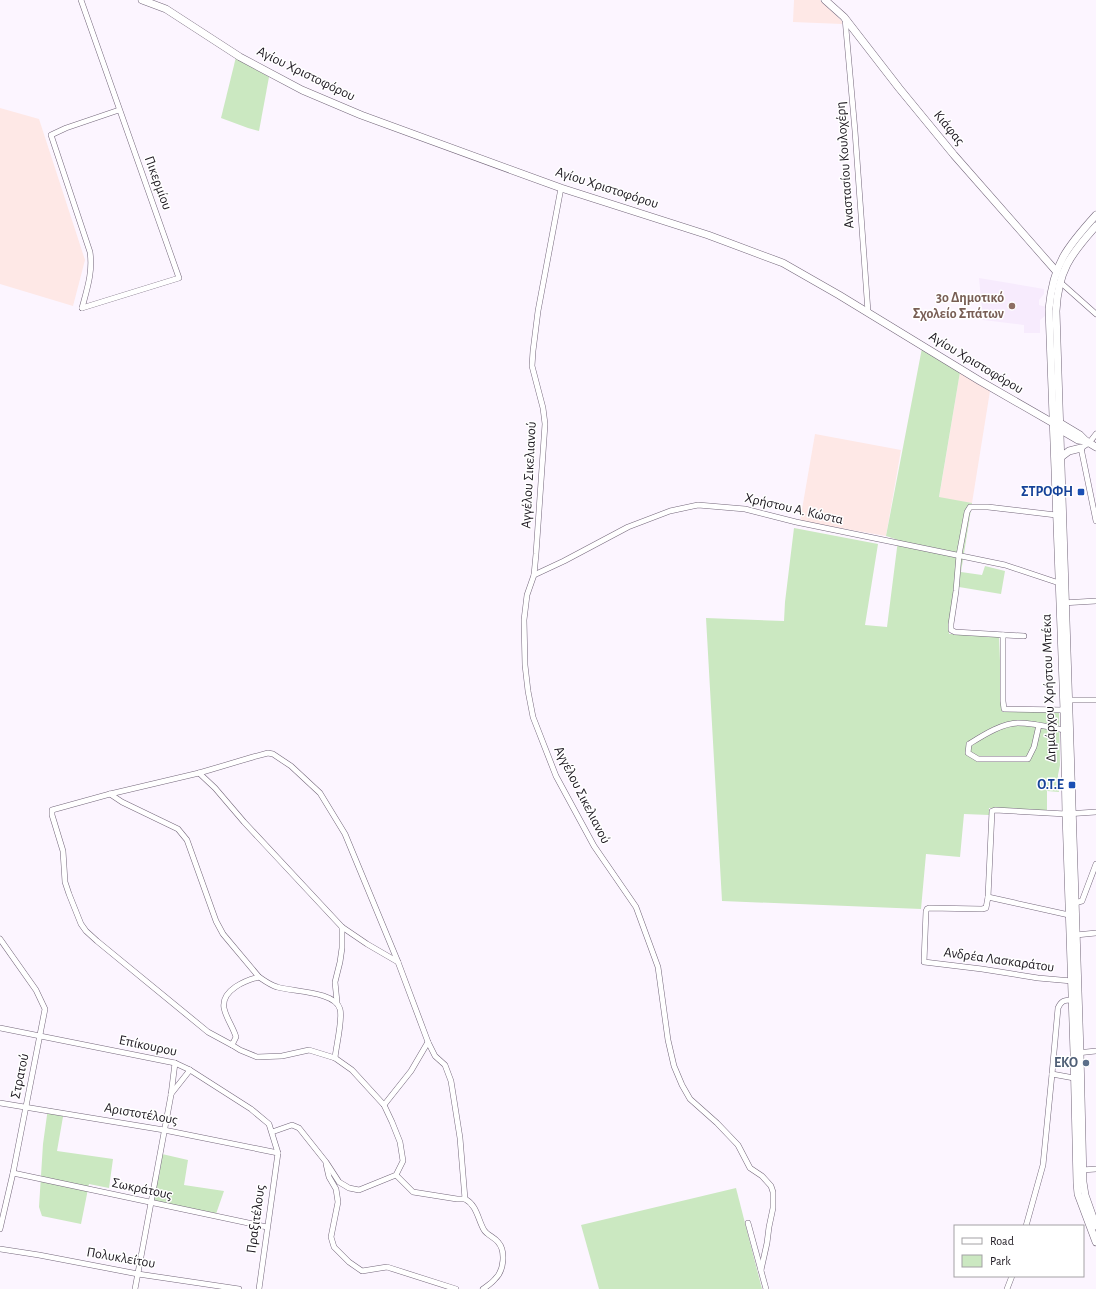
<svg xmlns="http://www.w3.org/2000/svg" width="1096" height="1289" font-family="'Alegreya Sans',sans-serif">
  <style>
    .industrial { fill: #fee8e6 }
    .built { fill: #f7ebfd }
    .green { fill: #cbe8c1 }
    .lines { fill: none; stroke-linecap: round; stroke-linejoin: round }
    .street-casing { stroke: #74677b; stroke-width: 6 }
    .secondary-casing { stroke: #74677b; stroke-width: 8 }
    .street { stroke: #fff; stroke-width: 5 }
    .secondary { stroke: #fff; stroke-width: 7 }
    .education-dot { fill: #8d6e63; stroke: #fff; stroke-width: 1.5 }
    .transit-dot { fill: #1a4fb4; stroke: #fff; stroke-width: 1.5 }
    .service-dot { fill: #5c6f8a; stroke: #fff; stroke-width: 1.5 }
    .labels { text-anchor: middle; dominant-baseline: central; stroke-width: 3; stroke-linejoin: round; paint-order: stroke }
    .street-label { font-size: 14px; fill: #1c171f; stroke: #fff }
    .education-label { font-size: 14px; font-weight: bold; fill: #785e54; stroke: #fff; text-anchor: end }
    .transit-label { font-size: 14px; font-weight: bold; fill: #164399; stroke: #fff; text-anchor: end }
    .service-label { font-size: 14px; font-weight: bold; fill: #4e5e75; stroke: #fff; text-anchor: end }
  </style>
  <rect width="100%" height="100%" fill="#fcf5ff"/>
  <g class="industrial">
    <path d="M794,0H820L842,21V24L793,22Z"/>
    <path d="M0,108L39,119L85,260L73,306L0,284Z"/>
    <path d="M960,372L990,391L972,503L939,498Z"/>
    <path d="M815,434L901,450L886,536L800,521Z"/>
  </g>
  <path class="built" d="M979,278L1044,289V294L1039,300V305L1046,307V315L1040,320V333H1024V325L983,320Z"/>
  <g class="green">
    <path d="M236,57L269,77L259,131L248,128L221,118Z"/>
    <path d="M922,348L960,372L939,497L972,503L961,572L982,575L985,566L1005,571L1001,594L959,587L953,628L949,630V634L999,635L1002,712H1059L1060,765L1058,775L1059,792L1047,791V811L989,808V815L964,814L960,857L926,854L921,909L722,901L706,618L784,621L785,602L794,528L878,544L865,625L887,627L898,540L886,536Z"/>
    <path d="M48,1108L64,1111L57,1151L113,1159L109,1188L89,1184L81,1224L42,1216L39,1207L43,1144Z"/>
    <path d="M162,1154L188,1160L184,1185L224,1191L216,1214L150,1200L153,1176L159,1177Z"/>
    <path d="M736,1188L762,1289H599L581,1225Z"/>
  </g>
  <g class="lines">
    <defs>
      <g id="street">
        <path d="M81,0L179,278L82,308"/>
        <path d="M845,18L855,131L868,312"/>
        <path d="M561,188L538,311L533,351L532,366L543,408L545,424L536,554L534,575L527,595L524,620L525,665L528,691L533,717L556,776L594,846L636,907L658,967L668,1040L674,1066L682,1085L690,1099L717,1123L738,1145L750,1168L762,1176L771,1186L773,1192V1208L769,1227L767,1243L761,1270"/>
        <path d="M1060,282L1096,314"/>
        <path d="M82,308C87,289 93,272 90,252L51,135L66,128L119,110"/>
        <path d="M1096,434L1089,443L1081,448L1096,521"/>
        <path d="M534,575L564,561L628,527L670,511L698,505L745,509L796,522L1005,565L1059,583"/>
        <path d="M1062,603L1096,601"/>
        <path d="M1003,635V701L1004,709L1064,710"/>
        <path d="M1024,636L955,632L951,630V624L956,591L959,555L967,512L970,507H988L1056,515"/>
        <path d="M1070,700H1096"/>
        <path d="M1039,725L1034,747L1028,759H978L968,753L969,744C982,736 1002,723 1018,723C1033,723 1049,727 1064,730"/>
        <path d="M199,773L215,788L244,822L342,927L367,944L398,962"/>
        <path d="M110,794L122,802L178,829L187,840L216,921L223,934L259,977"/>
        <path d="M988,897L1069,915"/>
        <path d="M1075,903L1082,901L1096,864"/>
        <path d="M1076,935L1096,933"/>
        <path d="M0,939L36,990L45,1009L13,1173L0,1229"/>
        <path d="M1072,981L1038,978L982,969L924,962L926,911L927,909L929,908L982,909L986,908L988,897L992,811L995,810L1066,814L1096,812"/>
        <path d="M337,1002L335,982L340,962L342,948V927"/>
        <path d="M0,1028L175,1063L190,1070L251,1109L269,1124L278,1153L259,1289"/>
        <path d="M232,1045L240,1050L257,1057L282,1056L309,1050L335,1058L352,1070L384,1105L392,1122L400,1142L403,1161L396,1175L359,1190L349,1188L339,1182L326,1162L299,1128L292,1125L272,1132"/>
        <path d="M1077,1053L1096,1051"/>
        <path d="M335,1058C336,1046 343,1019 340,1009C335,991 293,992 277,987C270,985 265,981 259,977C246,980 221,990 224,1008C226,1018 233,1027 236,1037L232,1045L208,1032L97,941L86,931L81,924L69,894L65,882L63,851L52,815V810L110,794L199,773L253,757L268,753L273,754L291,766L320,793L345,834L398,962L428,1042"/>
        <path d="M1052,1074L1058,1008C1061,1001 1064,1000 1072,1000"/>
        <path d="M171,1094L190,1070"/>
        <path d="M0,1103L164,1130L278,1153"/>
        <path d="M384,1105L411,1071L428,1042L435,1056L445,1065L451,1081L460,1138L465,1199H457L413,1192L396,1175"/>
        <path d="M326,1164L329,1177L336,1189L338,1202L331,1237L334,1247L349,1262L362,1271L387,1267L456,1289"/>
        <path d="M1082,1170L1096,1169"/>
        <path d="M13,1173L267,1227"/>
        <path d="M465,1199C477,1205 478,1220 484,1230C487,1235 494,1237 498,1242C506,1251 504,1271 495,1279C492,1283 487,1286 483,1289"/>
        <path d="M748,1223L766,1289"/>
        <path d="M1026,1226L1043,1165L1052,1074L1074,1078"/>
        <path d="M0,1249L39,1255L138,1274L239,1289"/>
        <path d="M135,1289L171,1095L175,1063"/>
        <path d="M1007,1289L1012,1276"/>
      </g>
      <g id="secondary">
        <path d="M142,0L166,9L240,57L302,90L361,115L561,188L708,235L783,263L839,295L980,381L1053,423L1066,433L1078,440L1086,441"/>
        <path d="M825,0L844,17L899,88L954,155L1056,271"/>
        <path d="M1096,215C1067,247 1053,264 1049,309L1064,710L1066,814L1074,1053L1077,1183L1078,1194L1096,1242"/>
        <path d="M1096,226C1070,255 1058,271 1056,311L1080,1053L1083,1182L1085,1195L1096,1226"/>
        <path d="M1057,423H1060L1080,435L1086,441L1096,447"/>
        <path d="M1061,457L1069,451L1081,448"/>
      </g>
    </defs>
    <use href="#street" class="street-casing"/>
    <use href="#secondary" class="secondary-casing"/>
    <use href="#street" class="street"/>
    <use href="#secondary" class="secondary"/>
  </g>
  <circle class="education-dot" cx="1012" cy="306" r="4"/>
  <g class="transit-dot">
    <rect x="1077" y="488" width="8" height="8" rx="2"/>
    <rect x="1068" y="781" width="8" height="8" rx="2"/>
  </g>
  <circle class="service-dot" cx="1086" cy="1063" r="4"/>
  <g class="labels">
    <g class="street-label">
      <text transform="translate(306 74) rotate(26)">Αγίου Χριστοφόρου</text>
      <text transform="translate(949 128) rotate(51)">Κιάφας</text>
      <text transform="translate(845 165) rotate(-94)">Αναστασίου Κουλοχέρη</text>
      <text transform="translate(158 183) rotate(70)">Πικερμίου</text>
      <text transform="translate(607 188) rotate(18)">Αγίου Χριστοφόρου</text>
      <text transform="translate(976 363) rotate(31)">Αγίου Χριστοφόρου</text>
      <text transform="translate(529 475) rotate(-87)">Αγγέλου Σικελιανού</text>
      <text transform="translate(794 509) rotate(13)">Χρήστου Α. Κώστα</text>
      <text transform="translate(1049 688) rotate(-92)">Δημάρχου Χρήστου Μπέκα</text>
      <text transform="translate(582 795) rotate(63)">Αγγέλου Σικελιανού</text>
      <text transform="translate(999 960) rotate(8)">Ανδρέα Λασκαράτου</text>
      <text transform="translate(148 1046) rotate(12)">Επίκουρου</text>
      <text transform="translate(20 1076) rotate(-78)">Στρατού</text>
      <text transform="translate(141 1114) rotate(10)">Αριστοτέλους</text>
      <text transform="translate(142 1189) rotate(12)">Σωκράτους</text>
      <text transform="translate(256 1219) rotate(-82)">Πραξιτέλους</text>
      <text transform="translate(121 1258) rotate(10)">Πολυκλείτου</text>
    </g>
    <g class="education-label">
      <text x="1004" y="298">3ο Δημοτικό<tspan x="1004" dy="16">Σχολείο Σπάτων</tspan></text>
    </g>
    <g class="transit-label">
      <text x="1073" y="492">ΣΤΡΟΦΗ</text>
      <text x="1064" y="785">Ο.Τ.Ε</text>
    </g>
    <g class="service-label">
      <text x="1078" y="1063">ΕΚΟ</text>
    </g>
  </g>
  <rect x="954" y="1225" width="130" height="52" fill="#ffffff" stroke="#a4a2a5"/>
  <rect x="962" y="1238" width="20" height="6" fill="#ffffff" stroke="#a4a2a5"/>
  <text x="990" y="1245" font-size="12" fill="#1c171f">Road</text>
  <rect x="962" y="1255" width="20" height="12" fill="#cbe8c1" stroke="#a4a2a5"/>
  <text x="990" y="1265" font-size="12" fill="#1c171f">Park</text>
</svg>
